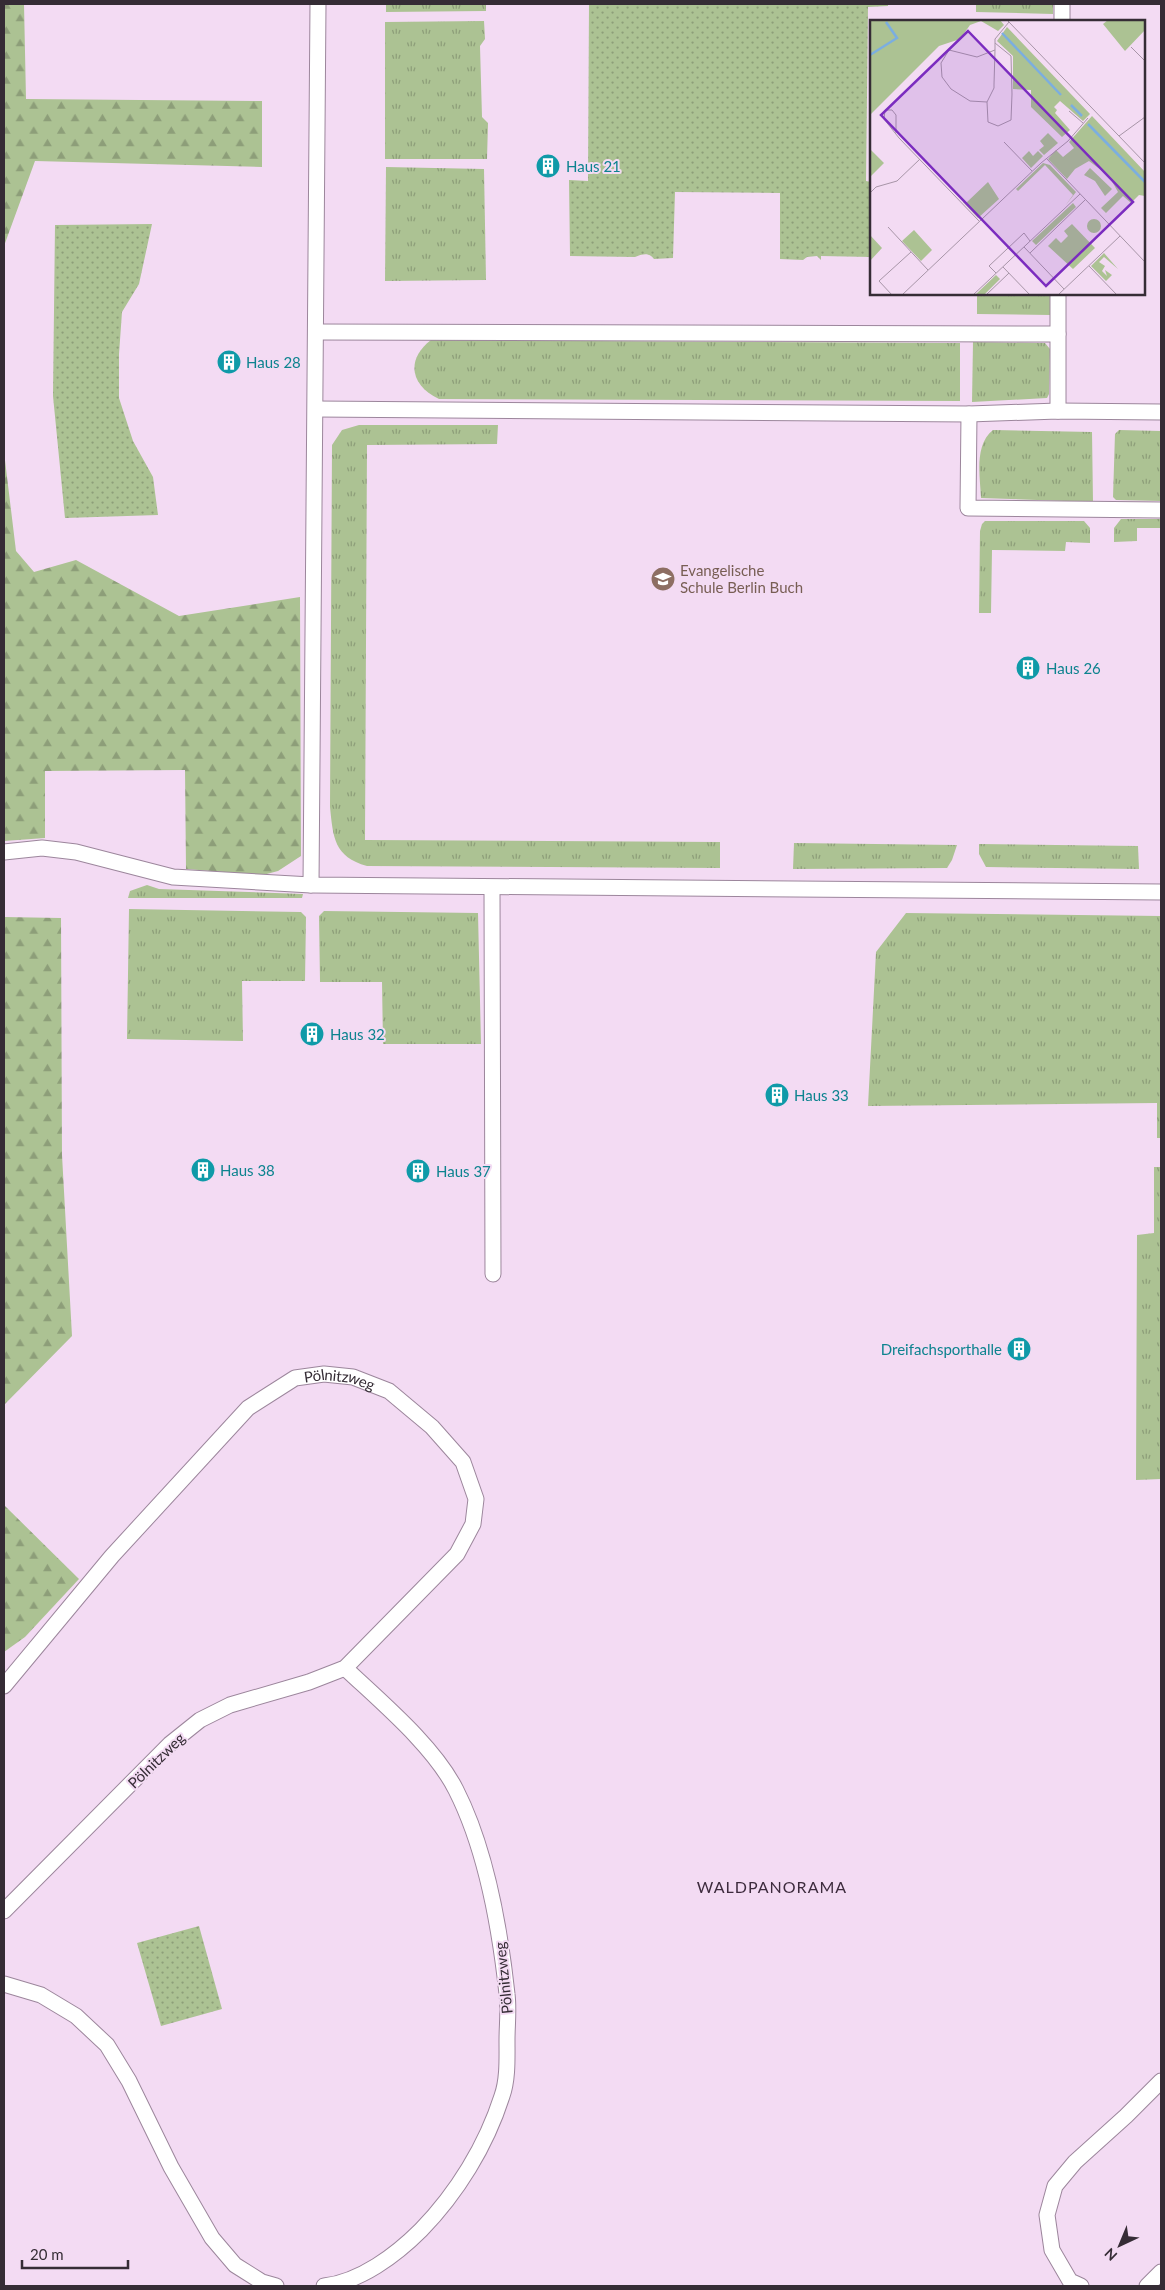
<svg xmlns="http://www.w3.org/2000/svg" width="1165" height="2290" font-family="Lato,sans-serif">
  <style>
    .grass { fill: url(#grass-tufts) }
    .forest { fill: url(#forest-firs) }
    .park { fill: url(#park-dots) }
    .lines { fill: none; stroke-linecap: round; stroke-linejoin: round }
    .service-casing { stroke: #9c869c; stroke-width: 17 }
    .service { stroke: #fff; stroke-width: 15 }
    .labels { text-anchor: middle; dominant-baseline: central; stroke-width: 4; stroke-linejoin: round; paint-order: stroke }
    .culture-label { font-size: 15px; fill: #0d838f; stroke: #f3dbf3; text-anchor: start }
    .education-label { font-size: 15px; fill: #785e54; stroke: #f3dbf3; text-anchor: start }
    .street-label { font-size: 15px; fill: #352c35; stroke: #f3dbf3 }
    .neighbourhood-label { font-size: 16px; letter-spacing: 1px; fill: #3d2b3d; stroke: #f3dbf3 }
    .inset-river { fill: none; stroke: #7baee0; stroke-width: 2.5 }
    .inset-road { fill: none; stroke: #a795a7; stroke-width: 1 }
    .view { fill: #7b2cbf; fill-opacity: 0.15; stroke: #7b2cbf; stroke-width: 2.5 }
    .inset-edge { fill: none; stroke: #352c35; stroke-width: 2.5 }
  </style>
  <defs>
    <pattern id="grass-tufts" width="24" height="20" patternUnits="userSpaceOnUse" patternTransform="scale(1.25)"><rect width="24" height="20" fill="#acc293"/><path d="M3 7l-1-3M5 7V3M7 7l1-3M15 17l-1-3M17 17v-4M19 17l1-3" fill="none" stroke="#8d9e79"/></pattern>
    <pattern id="forest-firs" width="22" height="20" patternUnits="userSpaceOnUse" patternTransform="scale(1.25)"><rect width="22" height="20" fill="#acc293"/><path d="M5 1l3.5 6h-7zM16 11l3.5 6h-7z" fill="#8d9e79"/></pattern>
    <pattern id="park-dots" width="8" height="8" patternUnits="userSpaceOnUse" patternTransform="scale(1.25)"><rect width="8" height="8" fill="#acc293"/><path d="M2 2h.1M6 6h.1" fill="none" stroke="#8d9e79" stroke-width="1.8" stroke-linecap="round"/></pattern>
  </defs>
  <rect width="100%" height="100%" fill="#f3dbf3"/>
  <g class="grass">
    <path d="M386,4H486V11L386,12Z"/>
    <path d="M976,4H1053V14L976,12Z"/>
    <path d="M484,21L485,39L480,46L482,117L488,123L487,159H385V22Z"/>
    <path d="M386,167L484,169L486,280L385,281Z"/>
    <path d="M977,294H1051V315L977,314Z"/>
    <path d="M431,340L960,343V401L439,399C411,386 405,360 431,340Z"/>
    <path d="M973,342L1045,343L1050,349L1049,394L1047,398L972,402Z"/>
    <path d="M359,425H498L497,444L367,445L365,840L720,842V868L367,866C334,857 333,837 330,807L332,445L342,430Z"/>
    <path d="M993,430L1092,432L1093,502L981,498C980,476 974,445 993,430Z"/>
    <path d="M1119,430L1161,431V501L1116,500L1113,497L1115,434Z"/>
    <path d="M1121,519H1161V528H1137V541L1114,542V528Z"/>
    <path d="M985,521H1084L1090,528V543L1066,542L1065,551L992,550L991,613H979L980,531L982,524Z"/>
    <path d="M794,843L957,845L952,860L947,868L793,869Z"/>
    <path d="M979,844L1138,846L1139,869L986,867L979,854Z"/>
    <path d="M147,885L159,889L303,894L302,898H128L130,891Z"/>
    <path d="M129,909L301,912L306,917L305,981H242L243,1041L127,1039Z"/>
    <path d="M324,911L478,913L481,1044H383L382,982H320L319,916Z"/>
    <path d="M906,913L1161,916V1138H1157V1103L868,1106L876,952Z"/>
    <path d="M1154,1167H1161V1479L1136,1480L1137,1235L1154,1233Z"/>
  </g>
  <g class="forest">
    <path d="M4,4H24L26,99L262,101V167L35,161L4,246Z"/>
    <path d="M4,452L16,551L34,572L76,560L179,616L300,597L301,856L278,871L263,875L186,869L185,770L45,771V838L4,841Z"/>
    <path d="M4,917L61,918L62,1155L72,1336L4,1405Z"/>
    <path d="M4,1505L79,1579L25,1637L4,1652Z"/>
  </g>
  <g class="park">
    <path d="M571,4H888V6L868,7L866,181L871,182V257L821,256V260L817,256L807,257L803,260L780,259V193L675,192L673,258L654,259C649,252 642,254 635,257L570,256L569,180L588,181L589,4Z"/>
    <path d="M152,224L139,284L122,312L119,354V398L133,441L153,477L158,515L65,518L53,396L55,225Z"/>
    <path d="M199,1926L222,2009L161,2026L137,1943Z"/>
  </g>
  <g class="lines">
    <defs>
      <g id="service">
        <path d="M1062,21V4"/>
        <path d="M317,332L1058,334"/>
        <path d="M316,409L969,414L1058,411L1161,412"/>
        <path d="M1058,411V294"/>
        <path d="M969,414L968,508L1161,510"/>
        <path d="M4,852L42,848L76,852L173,877L311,885L1161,892"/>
        <path d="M311,885L318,4"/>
        <path d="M492,888L493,1274"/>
        <path id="s1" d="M4,1686L112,1556L248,1408L295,1378L324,1374L353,1377L389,1391L432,1427L463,1462L476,1499L473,1524L457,1554L345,1668L309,1682L230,1705L200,1720L170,1744L4,1911"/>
        <path d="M4,1984L41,1995L76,2016L107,2045L129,2081L171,2167L212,2238L235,2265L262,2282L276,2286"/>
        <path d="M324,2286C360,2282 396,2255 421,2230C457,2193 486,2146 502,2096C508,2079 507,2058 507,2040C507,2025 509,2009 507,1994C500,1929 486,1849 456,1790C434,1746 381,1702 345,1668"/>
        <path d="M1081,2286L1070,2281L1052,2250L1047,2215L1055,2186L1075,2162L1126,2116L1161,2081"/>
        <path d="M1147,2286L1161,2272"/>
      </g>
    </defs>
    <use href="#service" class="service-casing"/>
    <use href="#service" class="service"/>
  </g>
  <defs>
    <symbol id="building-disc" viewBox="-11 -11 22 22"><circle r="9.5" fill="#0f9aa8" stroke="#f3dbf3"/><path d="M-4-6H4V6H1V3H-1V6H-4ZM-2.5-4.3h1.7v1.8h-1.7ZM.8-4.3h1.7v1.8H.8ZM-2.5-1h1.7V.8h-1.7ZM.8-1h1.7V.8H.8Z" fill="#fff"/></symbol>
    <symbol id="school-disc" viewBox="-11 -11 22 22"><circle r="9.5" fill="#8d6e63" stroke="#f3dbf3"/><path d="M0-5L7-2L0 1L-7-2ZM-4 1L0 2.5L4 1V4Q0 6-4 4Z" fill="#fff"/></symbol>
  </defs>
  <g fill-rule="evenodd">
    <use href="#building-disc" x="534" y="152" width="28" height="28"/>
    <use href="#building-disc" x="215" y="348" width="28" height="28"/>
    <use href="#school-disc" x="649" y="565" width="28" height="28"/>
    <use href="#building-disc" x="1014" y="654" width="28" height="28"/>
    <use href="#building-disc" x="298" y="1020" width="28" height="28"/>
    <use href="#building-disc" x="763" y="1081" width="28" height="28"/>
    <use href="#building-disc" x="189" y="1156" width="28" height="28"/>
    <use href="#building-disc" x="404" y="1157" width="28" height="28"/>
    <use href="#building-disc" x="1005" y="1335" width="28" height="28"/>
  </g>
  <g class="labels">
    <g class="culture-label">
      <text x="566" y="166">Haus 21</text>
      <text x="246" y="362">Haus 28</text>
      <text x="1046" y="668">Haus 26</text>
      <text x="330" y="1034">Haus 32</text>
      <text x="794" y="1095">Haus 33</text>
      <text x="220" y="1170">Haus 38</text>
      <text x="436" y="1171">Haus 37</text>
      <text x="1002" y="1349" text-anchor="end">Dreifachsporthalle</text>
    </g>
    <g class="education-label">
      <text x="680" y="570">Evangelische<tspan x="680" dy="17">Schule Berlin Buch</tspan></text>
    </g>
    <g class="street-label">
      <text stroke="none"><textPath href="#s1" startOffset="471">Pölnitzweg</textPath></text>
      <text transform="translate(156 1760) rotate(-44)">Pölnitzweg</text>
      <text transform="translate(503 1978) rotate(-96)">Pölnitzweg</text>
    </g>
    <g class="neighbourhood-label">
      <text x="772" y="1886">WALDPANORAMA</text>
    </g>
  </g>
  <g transform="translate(870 20)">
    <rect width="275" height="275" fill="#f3dbf3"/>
    <path d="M178,113L188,123L174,135L169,130L174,126L170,121ZM159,131L163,136L168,131L173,136L161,148L152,138ZM173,143L180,145L206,172L195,186L203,175L175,145L148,171L146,169ZM118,162L129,179L108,198L93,182H97ZM203,183L206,187L166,225L162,221ZM217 206a7 7 0 1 1 14 0a7 7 0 1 1-14 0ZM234,233L248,249L234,237L229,242L235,246L232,251L237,256L235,250L242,255L236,261L221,246ZM126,255L130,259L114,275H105Z" fill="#acc293"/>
    <path d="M0,0H130L134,5L128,11L111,1L100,5L90,19L69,26L0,95ZM137,7L220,94L213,101L190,81L184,87L187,90L185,93L200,110L192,117L161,87V70L143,69V36L127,21ZM222,96L275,152V176L269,175L261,183L253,176L236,193L231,188L248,172L239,156L219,141L205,149L197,159L178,139L186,130L193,137L204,128L199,122ZM0,129L14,143L0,157ZM0,215L12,228L0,241Z" fill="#acc293"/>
    <path d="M238,0H275V10L255,31L233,4ZM220,148L242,169L235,176L225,161L214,155ZM202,204L225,228L203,249L178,226L186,218L191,223L198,216L194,211ZM44,210L62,230L51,241L32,221Z" fill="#acc293"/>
    <path class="inset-river" d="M132,13L191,75M0,35L27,18L16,2M201,85L212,96M218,104L275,162"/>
    <path class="inset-road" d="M138,1L275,143M125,23L141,36L142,74L141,100L128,106L118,102L117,82L124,68V64L125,30V19L139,2M261,27L275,41M117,82L100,81L81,69L72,57L71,43L79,30L107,37L125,30M199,91L213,103M26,113V95L22,90H15L14,99L29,118L109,201M249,116L275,97M134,122L162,151M176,138L275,242M0,173L6,167L27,161L50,139M18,207L58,250M154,227L194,269M160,233L215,180M219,246L247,275M133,247L160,275M126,253L119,246L154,213L160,221M22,275L9,261L41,232M32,275L171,143L198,121L218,98M103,275L210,174M116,275L139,253M188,275L250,216"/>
    <path class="view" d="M98,11L263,182L176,266L11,95Z"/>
    <rect width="275" height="275" class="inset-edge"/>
  </g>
  <rect width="1165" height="2290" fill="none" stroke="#352c35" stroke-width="10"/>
  <g transform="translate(1120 2245) rotate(224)" stroke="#f3dbf3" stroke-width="4" paint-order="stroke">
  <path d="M0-4L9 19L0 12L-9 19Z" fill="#352c35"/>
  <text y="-8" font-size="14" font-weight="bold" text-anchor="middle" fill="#352c35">N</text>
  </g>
  <path d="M22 2260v8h106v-8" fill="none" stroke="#352c35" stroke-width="2.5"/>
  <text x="30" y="2260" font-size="15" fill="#352c35" stroke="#f3dbf3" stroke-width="4" paint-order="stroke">20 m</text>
</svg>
